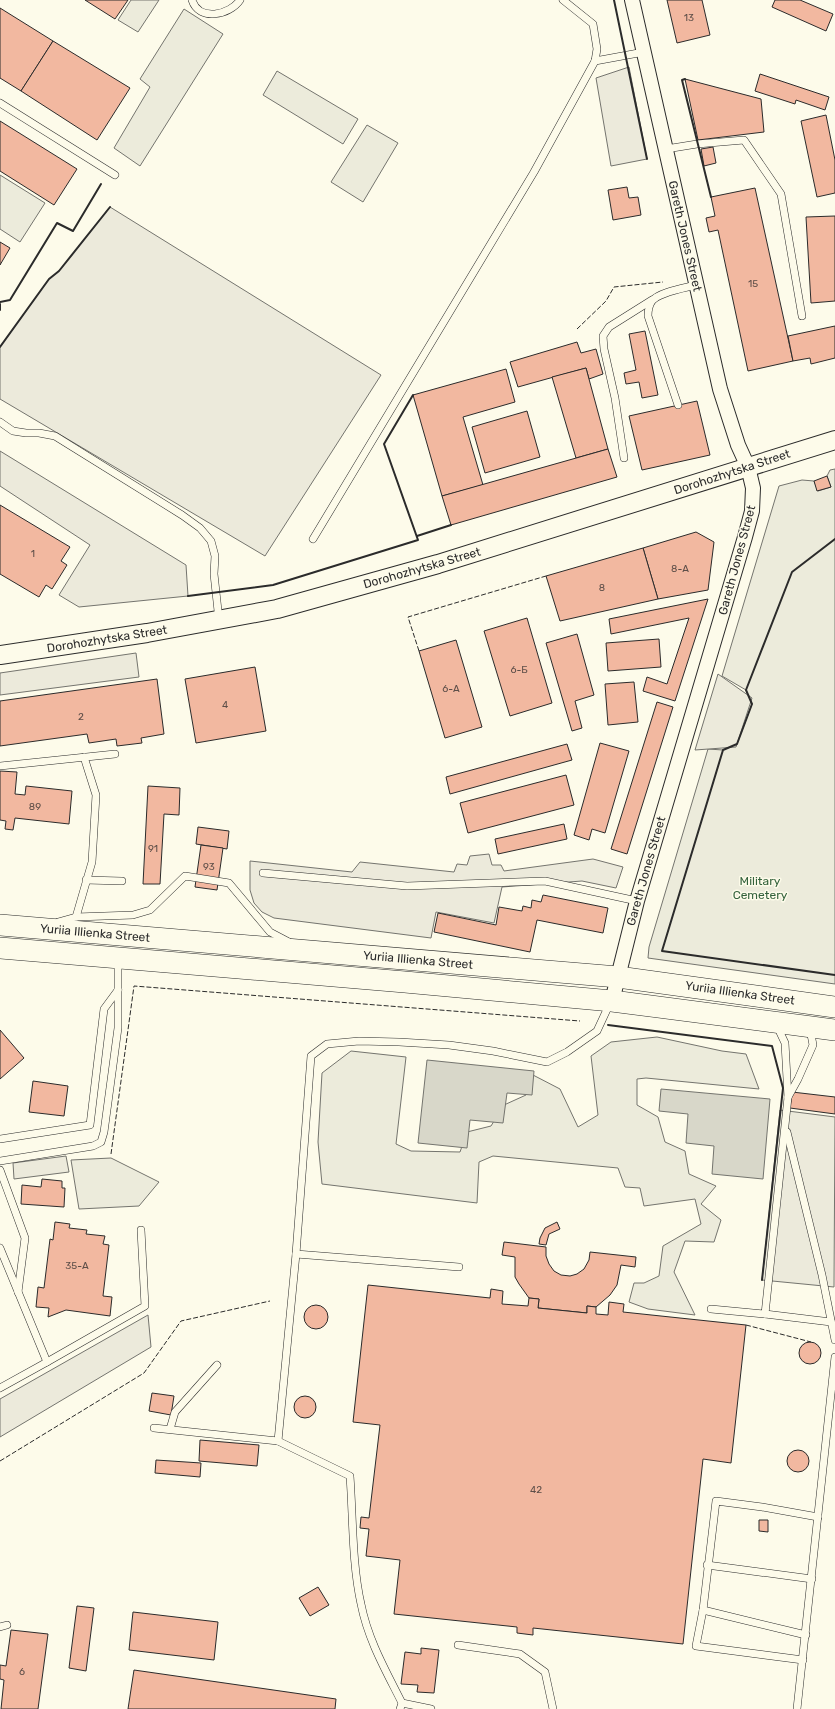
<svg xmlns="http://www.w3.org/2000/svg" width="835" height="1709" font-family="Rubik,sans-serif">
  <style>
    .green { fill: #ecebdb; stroke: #74746e }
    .parking { fill: #eceadb; stroke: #74746e }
    .water { fill: #d8d7c9; stroke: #74746e }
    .building { fill: #f2b8a0; stroke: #2b2b2b }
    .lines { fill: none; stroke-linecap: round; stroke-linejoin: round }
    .service-casing { stroke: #2b2b2b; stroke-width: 8 }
    .minor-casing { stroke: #2b2b2b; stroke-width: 16 }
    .tertiary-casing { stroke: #2b2b2b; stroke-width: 20 }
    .secondary-casing { stroke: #2b2b2b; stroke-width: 22 }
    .service { stroke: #fdfbea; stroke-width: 7 }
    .minor { stroke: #fdfbea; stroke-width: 14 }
    .tertiary { stroke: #fdfbea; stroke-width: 18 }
    .secondary { stroke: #fdfbea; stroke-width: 21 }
    .fence { stroke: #2b2b2b; stroke-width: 1; stroke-dasharray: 5 2; stroke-linecap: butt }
    .wall { stroke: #2b2b2b; stroke-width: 2 }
    .labels { text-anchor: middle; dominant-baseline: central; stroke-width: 3; stroke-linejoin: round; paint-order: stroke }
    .number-label { font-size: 10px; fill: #5d4e48 }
    .street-label { font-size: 12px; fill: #2b2b2b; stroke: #fdfbea }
    .park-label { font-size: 12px; fill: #34623c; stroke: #fdfbea }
  </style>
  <rect width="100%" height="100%" fill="#fdfbea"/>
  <g class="green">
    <path d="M131,0H159L138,32L118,20Z"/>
    <path d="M184,9L223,34L140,166L114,148L150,87L140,79Z"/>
    <path d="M277,71L358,119L343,144L263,95Z"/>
    <path d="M367,125L398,143L363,202L331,182Z"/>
    <path d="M0,175L45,203L20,242L0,229Z"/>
    <path d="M835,469V984L648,958L649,947L708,749L723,750L737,744L752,704L746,690L722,676L779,486L802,480L814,481L818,491L831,487L827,476L830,470Z"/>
    <path d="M657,1037L722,1051L746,1054L759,1089L646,1078L637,1079V1105L658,1117L665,1142L685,1151L689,1174L716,1186L701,1204L721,1220L714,1242L685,1241L674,1272L695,1315L648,1309L629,1302L634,1283H644L659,1276L663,1246L701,1224L695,1199L644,1206L640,1188L625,1187L618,1168L493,1156L479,1162L477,1203L322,1184L318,1142L322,1073L351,1051L406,1057L396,1144L411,1151L460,1152L467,1132L491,1126L504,1105L526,1095L533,1075L560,1089L578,1127L598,1115L591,1056L611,1042Z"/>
    <path d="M111,1158L159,1182L139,1206L79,1209L71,1160Z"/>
  </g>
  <g class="parking">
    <path d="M629,67L647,159L611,166L596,78Z"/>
    <path d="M110,207L381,375L265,556L0,399V347L49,279L59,271Z"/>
    <path d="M0,451L186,565L188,596L79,607L59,595L90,545L0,486Z"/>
    <path d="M136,653L139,677L0,695V673Z"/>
    <path d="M718,674L752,698L736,747L695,750Z"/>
    <path d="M489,854L492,865H501L504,871L593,859L623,867L616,888L582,881L502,887L494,923L436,912L431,938L274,918L262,912L254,903L250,890V861L352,872L360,862L454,872L457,864L467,865L470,856Z"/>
    <path d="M780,1110L835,1117L834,1287L762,1280Z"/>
    <path d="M66,1156L69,1172L14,1179L13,1163Z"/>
    <path d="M148,1315L151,1347L0,1437V1399Z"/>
  </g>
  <g class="water">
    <path d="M427,1060L534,1071L532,1095L507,1093L503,1123L470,1120L467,1148L418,1143Z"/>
    <path d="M661,1089L770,1099L763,1179L712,1174L714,1146L686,1143L688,1114L659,1111Z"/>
  </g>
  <g class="building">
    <path d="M85,0H128L115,19Z"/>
    <path d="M667,0H702L710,35L677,43Z"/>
    <path d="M775,0H800L833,14L826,31L772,7Z"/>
    <path d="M0,8L53,41L21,91L0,78Z"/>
    <path d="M53,41L130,88L97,140L21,91Z"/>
    <path d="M760,74L829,97L825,110L796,100L795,104L755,91Z"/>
    <path d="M685,79L761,99L764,132L698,140Z"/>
    <path d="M826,115L835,160V193L817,197L801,121Z"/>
    <path d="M0,121L77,169L54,205L0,171Z"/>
    <path d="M713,147L716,163L704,166L701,149Z"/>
    <path d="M627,187L629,198L638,197L641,215L613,220L608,190Z"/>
    <path d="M755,188L793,361L748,371L718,230L709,232L706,218L715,216L711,197Z"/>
    <path d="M835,216V301L811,303L806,217Z"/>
    <path d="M0,242L10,248L0,265Z"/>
    <path d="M835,326V358L811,364L810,358L793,361L788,336Z"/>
    <path d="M645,331L658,395L642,398L639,382L626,384L624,373L636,370L629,334Z"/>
    <path d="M577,342L581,353L596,349L603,374L589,379L586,368L518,387L510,362Z"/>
    <path d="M586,368L608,449L576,458L552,377Z"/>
    <path d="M506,369L515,402L463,417L483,485L442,496L413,395Z"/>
    <path d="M697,401L710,455L642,470L629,416Z"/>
    <path d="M527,411L540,457L485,473L472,427Z"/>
    <path d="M608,449L617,477L451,525L442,496Z"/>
    <path d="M827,476L831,487L817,491L814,481Z"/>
    <path d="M0,505L70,547L61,561L67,565L52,589L46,585L39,597L0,574Z"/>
    <path d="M696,532L714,542L708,590L658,599L643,548Z"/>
    <path d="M643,548L658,599L560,621L546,576Z"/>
    <path d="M708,599L675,701L643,691L647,677L667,684L689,618L611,634L609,619Z"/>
    <path d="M527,618L552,703L510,716L484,631Z"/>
    <path d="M577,634L594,695L575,701L582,728L572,731L546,643Z"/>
    <path d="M659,639L661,667L608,671L606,643Z"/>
    <path d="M456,640L482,727L445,738L419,651Z"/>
    <path d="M255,667L266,731L196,743L185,679Z"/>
    <path d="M157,679L164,734L141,738L142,743L117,746L116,739L89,743L87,734L0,746V701Z"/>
    <path d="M634,682L638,722L608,725L605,684Z"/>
    <path d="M657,702L673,707L627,854L611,849Z"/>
    <path d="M600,743L629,751L605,833L592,829L589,840L574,835Z"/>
    <path d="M567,744L572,760L450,794L446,777Z"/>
    <path d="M0,771L17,772L15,794L25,795L26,786L72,791L69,824L15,818L13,830L5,829L6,821L0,820Z"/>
    <path d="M566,775L574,805L468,833L460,803Z"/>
    <path d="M148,786L180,788L179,815L164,814L160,884H143Z"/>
    <path d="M564,824L567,839L498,854L495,839Z"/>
    <path d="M198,827L229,831L227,849L196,844Z"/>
    <path d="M201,845L223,848L217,890L195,887Z"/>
    <path d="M543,895L608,908L603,933L537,920L530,952L434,932L438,913L496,925L499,907L522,911L523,906L531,908L532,900L541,902Z"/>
    <path d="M0,1030L24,1058L0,1079Z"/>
    <path d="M33,1081L68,1086L64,1116L29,1112Z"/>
    <path d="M792,1092L835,1097V1114L790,1108Z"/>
    <path d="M42,1179L62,1181V1188H65L64,1207L21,1204L22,1185L41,1187Z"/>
    <path d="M55,1222L70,1224L69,1228L87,1230L86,1234L105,1236L103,1244L109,1245L103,1296L112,1297L110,1316L66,1310L48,1317L49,1308L36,1307L38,1287L44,1288L50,1239L53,1240Z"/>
    <path d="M557,1222L560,1229L549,1234L546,1245L539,1244L540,1238L545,1228Z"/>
    <path d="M504,1242L546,1247V1256L549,1264L554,1271L561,1275L570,1276L577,1274L584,1269L589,1260L590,1252L636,1257L635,1267L621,1265L617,1285L610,1295L596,1307L587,1306V1313L538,1308L539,1299L529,1298L519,1284L515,1277V1257L502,1255Z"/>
    <path d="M368,1285L490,1298L491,1289L503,1291L502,1304L528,1306L529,1298L539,1299L538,1308L587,1313V1306L596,1307V1314L608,1315L609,1302L624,1304L623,1312L746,1325L731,1463L703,1459L683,1644L533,1628V1635L517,1633V1627L394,1614L400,1560L366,1556L369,1529L360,1528L361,1517L369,1518L380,1425L353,1422Z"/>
    <circle cx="316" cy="1317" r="12"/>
    <circle cx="810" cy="1353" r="11"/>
    <path d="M152,1393L174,1396L171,1415L149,1411Z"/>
    <circle cx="305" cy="1407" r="11"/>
    <path d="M200,1440L259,1445L257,1466L199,1461Z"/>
    <circle cx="798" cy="1461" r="11"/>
    <path d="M156,1460L201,1463L200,1477L155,1473Z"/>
    <path d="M759,1520H768V1532L759,1531Z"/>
    <path d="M318,1587L329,1605L310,1616L299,1598Z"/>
    <path d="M77,1606L94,1608L86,1671L69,1668Z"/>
    <path d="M133,1612L218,1622L214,1660L129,1650Z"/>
    <path d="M11,1630L48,1634L38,1709H1L4,1680L0,1679V1665L6,1666Z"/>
    <path d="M421,1648L439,1650L434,1693L417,1692L418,1685L401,1684L405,1652L421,1654Z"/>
    <path d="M134,1670L336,1699L335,1709H128Z"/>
  </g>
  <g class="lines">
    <defs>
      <g id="service">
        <path d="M192,0C199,22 230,15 240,0"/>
        <path d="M595,61L644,52"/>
        <path d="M0,103L115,175"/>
        <path d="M666,149L697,144L744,140L781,194L802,316"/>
        <path d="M678,405L648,316C648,311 649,305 652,301C659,292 685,288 696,285"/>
        <path d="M0,422L13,431L26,433H39L55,436L182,515L200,528L211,541L215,556L214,574L219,620"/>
        <path d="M624,458L615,398L604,349L603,336L609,327L652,300"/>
        <path d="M313,539L534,172L595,61L597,49L593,24L563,0"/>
        <path d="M0,766L115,754"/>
        <path d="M263,873L407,886L545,881L637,901"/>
        <path d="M86,880L122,881"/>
        <path d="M76,917L92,862L96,795L84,757"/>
        <path d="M58,922L76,917L133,915L150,910L185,876L229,883L270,932L289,942"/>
        <path d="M788,1097L798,1079L813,1045L810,1029"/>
        <path d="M787,1132L822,1275L835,1340"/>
        <path d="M0,1139L90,1125L104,1009L118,990"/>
        <path d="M0,1161L93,1146L101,1142L104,1132L118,1028V959"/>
        <path d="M0,1170L25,1238L18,1292"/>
        <path d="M0,1248L47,1362L0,1388"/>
        <path d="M296,1254L459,1267"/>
        <path d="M711,1309L765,1314L788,1097L785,1043L777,1026"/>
        <path d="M765,1314L831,1322"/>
        <path d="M47,1362L145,1306L141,1230"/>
        <path d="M154,1428L278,1441L350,1476C353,1517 352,1564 361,1604C368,1640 386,1671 402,1703L400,1709"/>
        <path d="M170,1429L175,1412L217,1365"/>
        <path d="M278,1441L296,1254L311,1056L327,1044L359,1041L399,1042L449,1045L493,1051L547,1062L567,1052L597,1031L610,1003"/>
        <path d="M707,1565L812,1579"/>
        <path d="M703,1610L806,1635"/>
        <path d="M0,1627L7,1625"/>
        <path d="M458,1645L520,1654L545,1672L553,1709"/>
        <path d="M803,1660L696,1646L703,1610L716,1501L762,1507L818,1517"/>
        <path d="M402,1703L431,1709"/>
        <path d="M797,1709L835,1357"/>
      </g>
      <path id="minor" d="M612,1001L637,901L745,537L752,511L753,488L748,467L738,445L720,389L632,0"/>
      <path id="tertiary" d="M0,655L147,633L277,609L438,564L835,440"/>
      <g id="secondary">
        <path d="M0,925L618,977L835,1007"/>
        <path d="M0,948L405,982L612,1001L835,1030"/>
      </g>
    </defs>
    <use href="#service" class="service-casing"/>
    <use href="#minor" class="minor-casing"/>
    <use href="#tertiary" class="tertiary-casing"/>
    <use href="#secondary" class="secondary-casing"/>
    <use href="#service" class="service"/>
    <use href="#minor" class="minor"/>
    <use href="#tertiary" class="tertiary"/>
    <use href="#secondary" class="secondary"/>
    <g class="fence">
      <path d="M577,329L606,301L614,287L663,282"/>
      <path d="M419,651L408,617L546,576"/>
      <path d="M111,1154L134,986L580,1021"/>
      <path d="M746,1325L811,1342"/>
      <path d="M0,1461L144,1373L181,1321L270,1301"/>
    </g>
    <g class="wall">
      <path d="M614,0L647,159"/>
      <path d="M685,79L682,80L711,197"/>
      <path d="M0,302L10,300L57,223L73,231L101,184"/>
      <path d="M0,304V310"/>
      <path d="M0,347L49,279L59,271L110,207"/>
      <path d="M417,536L451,525"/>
      <path d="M835,539L792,572L746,690L752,704L737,744L723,750L662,951L835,975"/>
      <path d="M188,596L273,585L418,540L384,444L413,395"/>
      <path d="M608,1025L772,1046L783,1088L762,1280"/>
    </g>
  </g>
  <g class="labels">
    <g class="number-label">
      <text x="689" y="18">13</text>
      <text x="753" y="284">15</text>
      <text x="33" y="554">1</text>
      <text x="680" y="569">8-А</text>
      <text x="602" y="588">8</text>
      <text x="519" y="670">6-Б</text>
      <text x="451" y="689">6-А</text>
      <text x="225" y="705">4</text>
      <text x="81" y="717">2</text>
      <text x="35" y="807">89</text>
      <text x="153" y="849">91</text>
      <text x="209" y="867">93</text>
      <text x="77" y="1266">35-А</text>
      <text x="536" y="1490">42</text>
      <text x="22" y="1672">6</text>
    </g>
    <g class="street-label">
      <text transform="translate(685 236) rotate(77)">Gareth Jones Street</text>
      <text transform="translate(732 472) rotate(-18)">Dorohozhytska Street</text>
      <text transform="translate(737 560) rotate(-75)">Gareth Jones Street</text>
      <text transform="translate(422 568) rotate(-16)">Dorohozhytska Street</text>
      <text transform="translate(107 639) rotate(-9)">Dorohozhytska Street</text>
      <text transform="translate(646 871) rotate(-74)">Gareth Jones Street</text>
      <text transform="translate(95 933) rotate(5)">Yuriia Illienka Street</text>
      <text transform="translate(418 960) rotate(5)">Yuriia Illienka Street</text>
      <text transform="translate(740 993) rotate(8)">Yuriia Illienka Street</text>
    </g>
    <g class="park-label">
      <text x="760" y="881">Military<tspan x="760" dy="14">Cemetery</tspan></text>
    </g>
  </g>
</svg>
